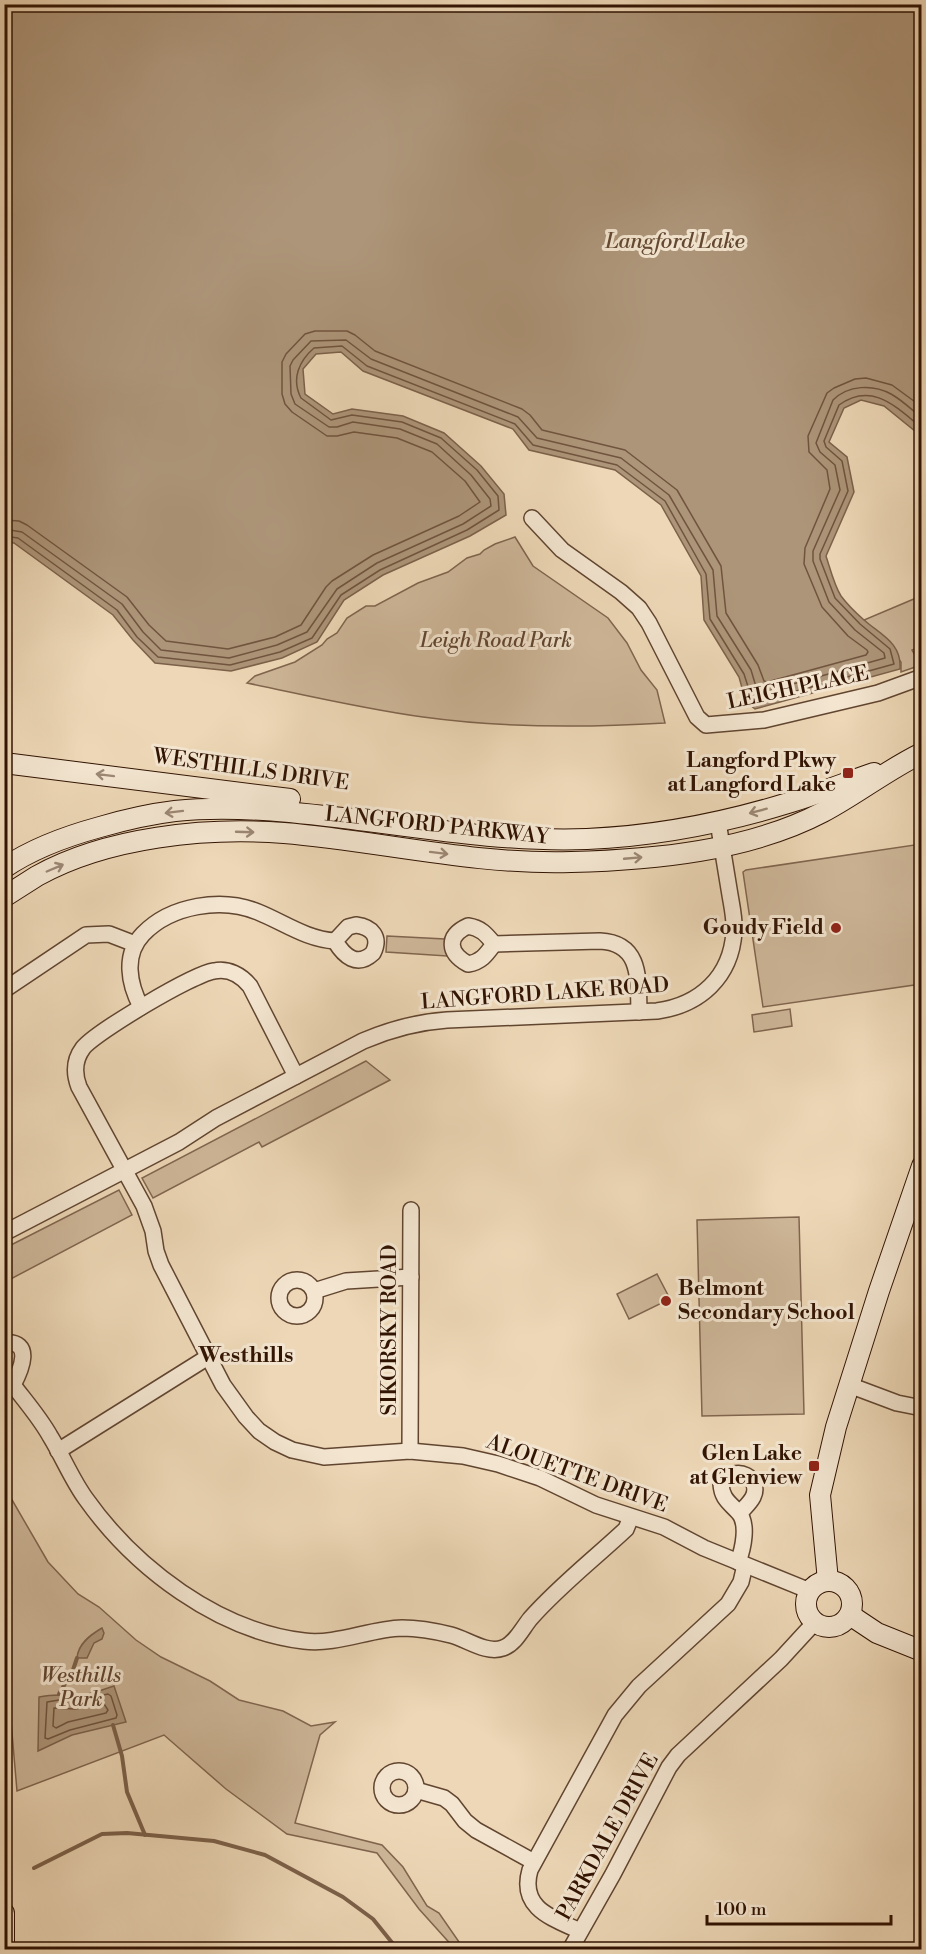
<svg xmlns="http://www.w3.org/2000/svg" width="926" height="1954" font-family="'Libre Bodoni',serif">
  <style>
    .green { fill: #cdb698; stroke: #80654e; stroke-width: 1.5 }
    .water { fill: #ad9579; stroke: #7c614a; stroke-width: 1.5 }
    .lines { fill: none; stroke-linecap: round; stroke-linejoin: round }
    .shore { stroke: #70543e; stroke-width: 1.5 }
    .stream { stroke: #7c614a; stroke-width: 4 }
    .street-casing { stroke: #614530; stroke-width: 18 }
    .secondary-casing { stroke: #321403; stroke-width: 22 }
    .street { stroke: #f3e5d0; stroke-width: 15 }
    .secondary { stroke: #f3e5d0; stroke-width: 20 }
    .oneway { stroke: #9c8774 }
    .poi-dot { fill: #8f2418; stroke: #f3e5d0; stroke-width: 2 }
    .labels { text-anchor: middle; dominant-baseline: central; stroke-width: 6; stroke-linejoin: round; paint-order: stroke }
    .park-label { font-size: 21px; font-style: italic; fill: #604530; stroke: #f3e5d0 }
    .street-label { font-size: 21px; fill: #321403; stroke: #f3e5d0 }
    .poi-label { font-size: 21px; font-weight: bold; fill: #321403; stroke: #f3e5d0; text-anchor: end }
    .water-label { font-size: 22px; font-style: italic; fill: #634832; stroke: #f3e5d0 }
    .neighbourhood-label { font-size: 22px; font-weight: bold; fill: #321403; stroke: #f3e5d0 }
  </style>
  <rect width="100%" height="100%" fill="#edd7b6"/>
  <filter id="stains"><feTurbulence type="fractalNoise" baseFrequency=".00333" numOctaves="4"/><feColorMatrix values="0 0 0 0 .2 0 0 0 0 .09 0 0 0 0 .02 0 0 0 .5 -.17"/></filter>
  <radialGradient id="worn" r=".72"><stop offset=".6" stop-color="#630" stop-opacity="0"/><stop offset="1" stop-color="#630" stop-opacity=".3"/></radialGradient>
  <g class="green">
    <path d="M515,537L533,566L608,618L627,643L641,670L657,690L665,723C584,728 503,728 423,717C364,709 305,695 247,683L255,676L295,662L322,645L327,639L337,633L347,618L366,606H375L418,583L448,572L467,558L480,554L484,550L495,544Z"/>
    <path d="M921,596V646L912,650L921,665L901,672V662L864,620Z"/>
    <path d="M921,844V984L763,1007L743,872L746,870Z"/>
    <path d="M387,936L445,939L447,956L386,952Z"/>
    <path d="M790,1009L792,1026L754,1032L752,1015Z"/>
    <path d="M366,1061L390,1080L262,1147L259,1142L153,1198L142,1178Z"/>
    <path d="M119,1190L132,1215L5,1282V1248Z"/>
    <path d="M799,1217L804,1414L702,1416L697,1220Z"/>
    <path d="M657,1274L670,1299L629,1319L617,1294Z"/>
    <path d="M4,1486L48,1562L78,1594L99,1607L136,1640L161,1657L210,1681L239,1700L283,1711L311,1726L335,1722L320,1735L295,1823L382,1845L403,1867L427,1906L439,1913L459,1942L467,1949H455L419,1909L377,1853L287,1834L226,1789L164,1735L17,1791L4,1640Z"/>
  </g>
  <g class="water">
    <path d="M4,5H921V436L884,406L861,400L844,408L829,442L847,457L854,492L826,556C830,568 834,585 841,596C847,604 856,613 864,620C881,635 902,643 900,669L755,709L749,704L744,695L739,677L704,620L701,576L661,505L615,470L529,450L513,429L363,371L341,352L316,354L303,369L305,394L333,414L352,409L403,416L444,433L481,466L504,494L506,515L470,536L383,575L344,600L317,642L282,658L231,671L155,663L133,640L113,615L14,543L5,542Z"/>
    <path d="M102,1628L104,1633L102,1639L94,1643L87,1658H77C78,1644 90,1635 102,1628Z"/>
    <path d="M114,1686L126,1722L72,1735L38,1751L39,1697C51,1694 61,1695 73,1695C87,1696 101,1690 114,1686Z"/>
  </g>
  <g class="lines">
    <g class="shore">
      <path d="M4,520L19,521L27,525L127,597L149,625L166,641L228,649L275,637L301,625L326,587L332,581L373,555L459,516L480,502L465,481L432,452L397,438L354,432L337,436H327L292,412L285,404L282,394V362L286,354L305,334L315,331H347L355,335L375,351L522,409L530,415L542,430L625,450L677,490L721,566L726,613L758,665L764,681L767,682L866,655L868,652L867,650L848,636L822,607L804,564L805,548L830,489L827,470L809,452L808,436L827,393L834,388L855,379L866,378L892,385L922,407"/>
      <path d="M4,529L22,532L122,604L143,632L161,650L229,658L277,645L307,632L337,589L377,563L463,524L491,506L490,499L471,475L437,444L400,429L353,422L337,427H329L295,404L291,394L290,366L293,360L311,341L346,340L371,359L518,417L537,438L621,458L669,495L713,570L717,616L751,670L757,690L761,693L885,658L884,653L855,630L829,602L813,561V551L840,490L835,465L820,452L816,443L833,400C848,385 873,384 891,394C902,400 912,410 922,418"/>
      <path d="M4,536L18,538L117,610L137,637L158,657L230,665L280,652L312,638L341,595L380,570L467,530L499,510L498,496L477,470L441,438L402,422L352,415L331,420L301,398C291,379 299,361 314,348L342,346L367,366L515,424L533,445L617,465L665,501L706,574L710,619L744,674L750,693L754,700L757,702L894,664L890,649L860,624L835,598L820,559V554L848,491L842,461L826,447L824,441L839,405C872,381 896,407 922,428"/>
      <path d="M108,1694L111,1696L117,1715L116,1718L70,1730L48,1739L45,1738L47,1702L59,1700L75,1701Z"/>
      <path d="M104,1704L108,1710L106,1713L68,1722L56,1728L53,1726L54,1708L75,1709Z"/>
    </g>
    <g class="stream">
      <path d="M59,1694L73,1670L77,1658"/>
      <path d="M113,1725L122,1756L127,1792L145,1835"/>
      <path d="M34,1868L102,1834L127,1833L214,1841L265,1855L343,1897L373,1919L398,1950"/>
    </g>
    <defs>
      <g id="street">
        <path d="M532,518L562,550L621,592L639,608L649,623L697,717L706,725L764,720L878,693L922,677"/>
        <path d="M356,925C372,927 381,937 373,953C357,968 344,956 335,941L348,927Z"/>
        <path d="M468,926C481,928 486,934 494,944C486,955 481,962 468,964C448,953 446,936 468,926Z"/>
        <path d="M494,944L600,941C642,943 638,980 639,1012"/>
        <path d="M4,990L86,935L109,934L135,944"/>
        <path d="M141,1007C129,984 123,955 143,934C171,905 222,897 258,912C285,923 306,939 335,941"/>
        <path d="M296,1076L250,986C241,975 228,968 214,971C193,974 96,1032 83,1048C74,1060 74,1074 79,1087L144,1206L153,1231L156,1251L161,1265L223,1385L246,1417L259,1431L275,1442L292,1450L324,1457L410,1451L463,1456L498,1464L540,1478L596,1505L664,1527L704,1548L810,1591"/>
        <path d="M4,1233L179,1142L216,1118L363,1041C391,1029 417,1022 447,1020L657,1011C700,1005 731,977 734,932C735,920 732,907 730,895C726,871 722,847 718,822"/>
        <circle cx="297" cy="1298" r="18"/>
        <path d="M314,1291L346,1281L411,1277"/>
        <path d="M4,1343C34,1340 21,1370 13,1385"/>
        <path d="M4,1380L13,1385C26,1402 40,1418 50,1436C63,1457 72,1480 86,1499C135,1568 218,1631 304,1641C337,1645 369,1629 402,1628C418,1628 435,1631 451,1635C467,1639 486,1654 503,1648C515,1644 522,1629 530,1619C559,1586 594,1559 626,1529L631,1517"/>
        <path d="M849,1385L897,1403L922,1408"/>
        <path d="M58,1451L208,1357"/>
        <path d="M410,1451L411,1210"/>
        <path d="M738,1562C743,1549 749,1523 738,1512C729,1502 722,1499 721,1484C736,1462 762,1479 753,1497C750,1503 744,1508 740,1513"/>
        <circle cx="399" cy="1788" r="17"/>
        <path d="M416,1790L444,1798L452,1804L465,1821L476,1830L534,1862"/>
        <path d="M580,1931C552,1918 519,1908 530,1870L615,1715L639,1686L728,1604L741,1582L745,1565"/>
        <path d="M570,1950L613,1874L669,1767L678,1755L781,1659L815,1622"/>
      </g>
      <g id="secondary">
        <path d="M4,763L290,799"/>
        <path d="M4,868C33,848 67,836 100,827C124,820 150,814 175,811C234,805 293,812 352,819C430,829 508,842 587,839C655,836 723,823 788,803C817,794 845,783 874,773"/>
        <path d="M4,897C15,890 26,883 37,876C107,837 206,827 284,833C380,841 474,865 571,862C653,860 749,851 823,812C857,794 887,770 922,753"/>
        <path d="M828,1581L820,1495L836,1427L879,1291L922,1166"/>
        <circle cx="829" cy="1604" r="23"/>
        <path d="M850,1615L877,1633L922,1651"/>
        <path d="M4,1913V1946"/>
      </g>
    </defs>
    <use href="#street" class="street-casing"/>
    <use href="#secondary" class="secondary-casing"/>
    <use href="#street" class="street"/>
    <use href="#secondary" class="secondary"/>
  </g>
  <defs><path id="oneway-shaft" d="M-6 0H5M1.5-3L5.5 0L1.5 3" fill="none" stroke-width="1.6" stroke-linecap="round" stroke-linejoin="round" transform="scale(1.5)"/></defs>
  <g class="oneway">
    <use href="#oneway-shaft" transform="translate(105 775) rotate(-173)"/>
    <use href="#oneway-shaft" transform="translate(758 811) rotate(165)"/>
    <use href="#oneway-shaft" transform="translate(174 812) rotate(173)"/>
    <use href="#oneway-shaft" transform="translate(245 832) rotate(2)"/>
    <use href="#oneway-shaft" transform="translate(439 853) rotate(7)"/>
    <use href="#oneway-shaft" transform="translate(633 858) rotate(-5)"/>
    <use href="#oneway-shaft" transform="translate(55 868) rotate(-23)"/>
  </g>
  <g class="poi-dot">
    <rect x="842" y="767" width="12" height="12" rx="3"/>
    <circle cx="836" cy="928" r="6"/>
    <circle cx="666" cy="1301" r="6"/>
    <rect x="808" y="1460" width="12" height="12" rx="3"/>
  </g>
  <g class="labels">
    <g class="park-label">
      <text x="496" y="641">Leigh Road Park</text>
      <text x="81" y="1676">Westhills<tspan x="81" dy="24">Park</tspan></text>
    </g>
    <g class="street-label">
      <text transform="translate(798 688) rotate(-12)">LEIGH PLACE</text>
      <text transform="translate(251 770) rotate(8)">WESTHILLS DRIVE</text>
      <text transform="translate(437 826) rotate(6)">LANGFORD PARKWAY</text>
      <text transform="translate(545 994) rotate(-4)">LANGFORD LAKE ROAD</text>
      <text transform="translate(390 1330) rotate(-90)">SIKORSKY ROAD</text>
      <text transform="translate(577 1474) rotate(20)">ALOUETTE DRIVE</text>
      <text transform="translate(608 1837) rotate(-61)">PARKDALE DRIVE</text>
    </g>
    <g class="poi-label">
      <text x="836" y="761">Langford Pkwy<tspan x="836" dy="24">at Langford Lake</tspan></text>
      <text x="824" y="928">Goudy Field</text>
      <text x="678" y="1289" text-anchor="start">Belmont<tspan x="678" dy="24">Secondary School</tspan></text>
      <text x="802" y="1454">Glen Lake<tspan x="802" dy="24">at Glenview</tspan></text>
    </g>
    <g class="water-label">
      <text x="675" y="241">Langford Lake</text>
    </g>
    <g class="neighbourhood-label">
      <text x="246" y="1355">Westhills</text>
    </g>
  </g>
  <rect width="926" height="1954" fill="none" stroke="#edd7b6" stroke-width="24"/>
  <rect x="6" y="6" width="914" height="1942" fill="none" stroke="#321403" stroke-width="3"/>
  <rect x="12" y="12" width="902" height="1930" fill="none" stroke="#321403" stroke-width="1.5"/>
  <path d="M707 1915v9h184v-9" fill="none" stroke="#321403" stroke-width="3"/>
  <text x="716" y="1915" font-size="18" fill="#321403" stroke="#f3e5d0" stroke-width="4.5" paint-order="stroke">100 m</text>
  <rect width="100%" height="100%" filter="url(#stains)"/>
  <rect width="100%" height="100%" fill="url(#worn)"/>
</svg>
